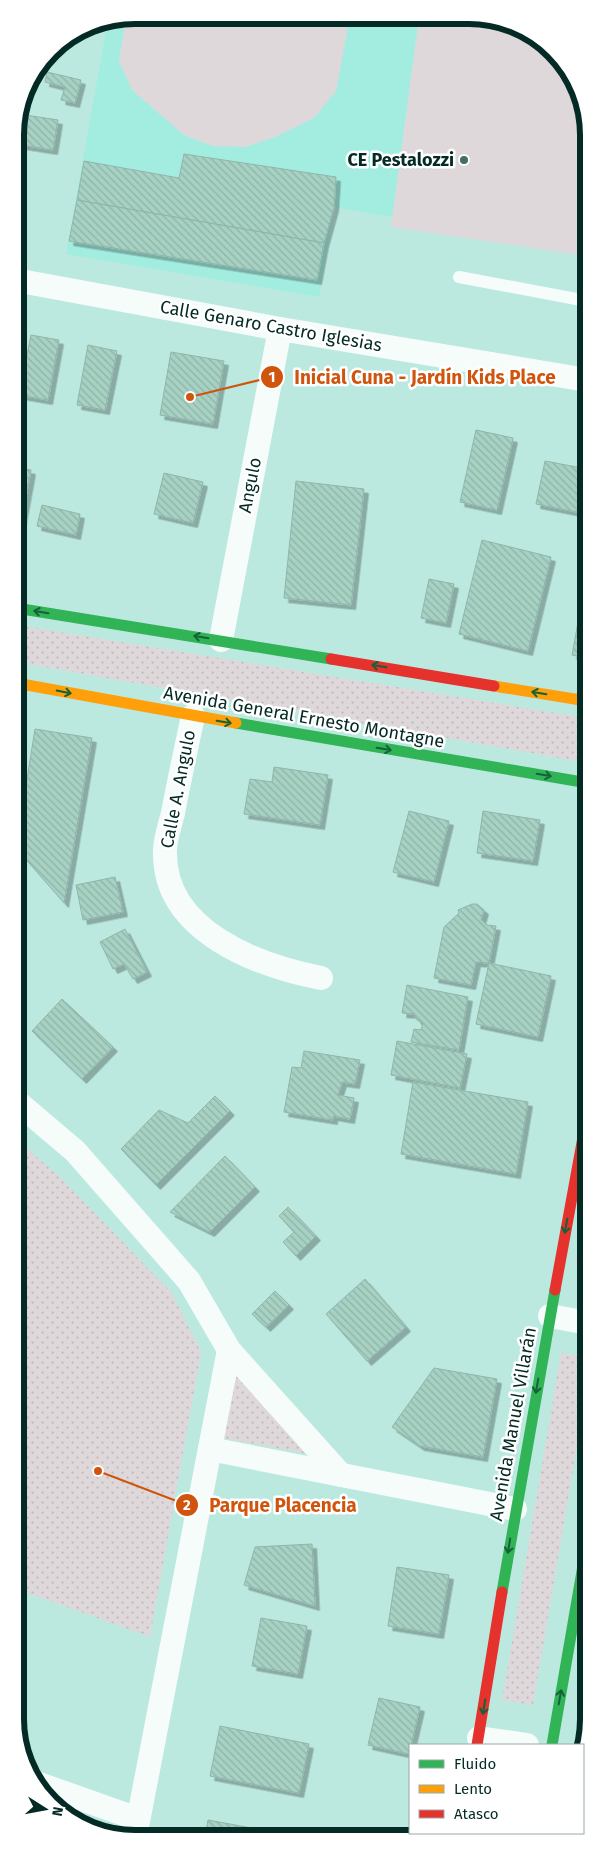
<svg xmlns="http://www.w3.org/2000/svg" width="604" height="1854" font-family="'Fira Sans',sans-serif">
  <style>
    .built { fill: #a3ede0 }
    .green { fill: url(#green-dots) }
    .pitch { fill: #dfd8db }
    .building { fill: url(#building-back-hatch); stroke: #92b4a9; filter: url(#shadow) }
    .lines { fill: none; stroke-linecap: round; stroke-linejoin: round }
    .lane { stroke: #f5fcfa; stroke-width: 12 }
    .street { stroke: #f5fcfa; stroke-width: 24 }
    .fast { stroke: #30b455; stroke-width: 11 }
    .slow { stroke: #ff9f0a; stroke-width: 11 }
    .jam { stroke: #e5322d; stroke-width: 11 }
    .oneway { stroke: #156138 }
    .poi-dot { fill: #436d66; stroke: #fff; stroke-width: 2 }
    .labels { text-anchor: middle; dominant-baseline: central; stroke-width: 5; stroke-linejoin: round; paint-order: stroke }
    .poi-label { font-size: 18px; font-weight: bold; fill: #032a24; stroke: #fff; text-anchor: end }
    .street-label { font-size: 18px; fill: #032a24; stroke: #fff }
    .rim { fill: none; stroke: #032a24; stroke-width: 6 }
    .leader { fill: none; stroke: #d1540e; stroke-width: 2 }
    .callout-dot { fill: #d1540e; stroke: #fff; stroke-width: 2 }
    .mark-label { font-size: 15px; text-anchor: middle; font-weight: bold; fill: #fff }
    .callout-label { font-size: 19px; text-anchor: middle; font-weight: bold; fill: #d1540e; stroke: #fff; stroke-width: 5; stroke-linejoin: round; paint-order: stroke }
  </style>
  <defs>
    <pattern id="green-dots" width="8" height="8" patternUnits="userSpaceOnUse" patternTransform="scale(1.25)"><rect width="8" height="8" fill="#dfd8db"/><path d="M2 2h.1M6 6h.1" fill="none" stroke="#bebabc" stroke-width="1.8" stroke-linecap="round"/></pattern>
    <pattern id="building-back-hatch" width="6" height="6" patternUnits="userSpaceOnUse" patternTransform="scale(1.25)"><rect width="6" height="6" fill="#a6d1c3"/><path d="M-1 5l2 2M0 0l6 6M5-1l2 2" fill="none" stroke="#8db4a7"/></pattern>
    <filter id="shadow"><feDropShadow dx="4.5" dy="4.5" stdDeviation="0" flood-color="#0004"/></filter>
  </defs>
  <rect width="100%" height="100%" fill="#bbe9e0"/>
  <path class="built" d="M135,15L493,17L554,50L587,112V251L334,207L319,297L66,254L108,20Z"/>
  <g class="green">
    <path d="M16,625L587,718L588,763L16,662Z"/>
    <path d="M17,1140L59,1176L172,1293L201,1352L150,1637L17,1589Z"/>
    <path d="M588,1192V1267L575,1266Z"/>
    <path d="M561,1353L588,1358V1381L533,1705L502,1700Z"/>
    <path d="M235,1367L315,1455L222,1438Z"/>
  </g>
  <g class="pitch">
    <path d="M135,15L350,16L336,91L314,118L275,137L245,147L213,146L184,135L132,90L119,61L126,17Z"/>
    <path d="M419,17H493L554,50L587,112V256L391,227Z"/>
  </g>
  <g class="building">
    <path d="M47,72L81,80L75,103L61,100L65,87L45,82Z"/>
    <path d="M19,114L58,120L53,150L15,144V127Z"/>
    <path d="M184,154L336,177L334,207L324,243L77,200L84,161L179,178Z"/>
    <path d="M77,200L324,243L317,280L69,241Z"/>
    <path d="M31,335L59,340L48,400L19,395Z"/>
    <path d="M88,345L117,351L105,410L77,405Z"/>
    <path d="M171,352L224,361L213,424L160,415Z"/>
    <path d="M476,430L513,438L497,510L460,502Z"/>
    <path d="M545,461L587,469V514L536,504Z"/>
    <path d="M16,467L31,470L20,530L16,529Z"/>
    <path d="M164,473L203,482L193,523L154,514Z"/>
    <path d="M296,481L364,489L351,605L284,598Z"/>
    <path d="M42,505L80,514L76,535L37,526Z"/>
    <path d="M482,540L551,557L528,651L459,634Z"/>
    <path d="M429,579L454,584L446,623L421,618Z"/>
    <path d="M585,584H587V658L572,655Z"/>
    <path d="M35,729L92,738L64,903L16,848Z"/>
    <path d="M274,767L328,775L320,825L244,814L250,779L272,782Z"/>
    <path d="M409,811L449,821L434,882L393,872Z"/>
    <path d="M483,811L540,820L533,861L477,853Z"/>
    <path d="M115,877L123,912L83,920L76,885Z"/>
    <path d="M472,904H477L484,910L481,920L487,925L496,926L489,963L476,962L471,985L434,978L444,927L459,913L458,910Z"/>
    <path d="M125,929L147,972L133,979L124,964L113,969L100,942Z"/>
    <path d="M489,963L551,976L538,1037L476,1024Z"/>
    <path d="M407,985L468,997L459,1050L411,1042L414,1029L421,1030L423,1023L417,1020L414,1014L402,1013Z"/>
    <path d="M62,999L113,1047L82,1079L32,1031Z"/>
    <path d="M397,1041L467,1054L460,1088L391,1075Z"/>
    <path d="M304,1051L360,1060L355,1084L342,1082L338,1095L354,1098L350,1119L333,1116V1120L284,1112L292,1067L301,1068Z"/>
    <path d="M413,1082L528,1102L516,1174L401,1154Z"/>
    <path d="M215,1096L230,1111L156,1185L121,1149L159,1110L188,1123Z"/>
    <path d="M225,1156L255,1187L210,1232L170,1212Z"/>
    <path d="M288,1207L316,1236L296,1256L283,1242L294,1232L279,1216Z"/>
    <path d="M365,1279L406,1327L367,1361L326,1314Z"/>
    <path d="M275,1291L289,1305L266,1327L252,1314Z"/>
    <path d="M434,1368L497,1379L483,1457L420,1446L392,1427Z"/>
    <path d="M312,1544L315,1606L244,1585L255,1547Z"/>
    <path d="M397,1567L449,1575L439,1634L388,1626Z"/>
    <path d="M261,1618L307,1626L298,1674L252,1666Z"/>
    <path d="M379,1698L420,1707L409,1754L368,1745Z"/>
    <path d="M220,1726L309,1744L299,1793L210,1776Z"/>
    <path d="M208,1820L268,1831L267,1837H205Z"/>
  </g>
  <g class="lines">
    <path class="lane" d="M459,277L587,301"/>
    <g class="street">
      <path d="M15,280L280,329L587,380"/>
      <path d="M221,640L280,329"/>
      <path d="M193,716C186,749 179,781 173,813C170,826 164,841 165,854C165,932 259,966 321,978"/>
      <path d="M16,1101L75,1151L189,1281L229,1350L341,1475"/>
      <path d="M550,1316L588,1323"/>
      <path d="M210,1449L515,1509"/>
      <path d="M479,1738L527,1745"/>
      <path d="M39,1784L138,1819"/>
      <path d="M135,1837L229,1350"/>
    </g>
    <g class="fast">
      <path d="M16,608L331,659"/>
      <path d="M236,723L588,783"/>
      <path d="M502,1592L555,1290"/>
      <path d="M552,1745L589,1531"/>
      <path d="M462,1833V1837"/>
    </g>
    <g class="slow">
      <path d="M16,683L236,723"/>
      <path d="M494,686L587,701"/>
    </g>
    <g class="jam">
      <path d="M331,659L494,686"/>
      <path d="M555,1290L588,1110"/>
      <path d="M477,1745L502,1592"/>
    </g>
  </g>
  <defs><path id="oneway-shaft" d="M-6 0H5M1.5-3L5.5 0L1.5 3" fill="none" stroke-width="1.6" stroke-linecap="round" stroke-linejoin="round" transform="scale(1.25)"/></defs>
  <g class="oneway">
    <use href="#oneway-shaft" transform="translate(41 612) rotate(-171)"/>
    <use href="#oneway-shaft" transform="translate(201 637) rotate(-171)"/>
    <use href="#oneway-shaft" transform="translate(379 666) rotate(-171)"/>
    <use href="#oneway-shaft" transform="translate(64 692) rotate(11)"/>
    <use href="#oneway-shaft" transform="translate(539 693) rotate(-171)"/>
    <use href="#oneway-shaft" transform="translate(224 722) rotate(10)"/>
    <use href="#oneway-shaft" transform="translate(384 749) rotate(10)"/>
    <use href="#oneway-shaft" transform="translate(544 775) rotate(10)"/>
    <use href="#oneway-shaft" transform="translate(566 1226) rotate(100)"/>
    <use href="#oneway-shaft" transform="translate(537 1386) rotate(100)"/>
    <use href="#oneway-shaft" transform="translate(509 1546) rotate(99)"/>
    <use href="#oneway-shaft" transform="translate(560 1697) rotate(-80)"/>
    <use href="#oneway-shaft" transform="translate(484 1707) rotate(99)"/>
  </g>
  <circle class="poi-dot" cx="464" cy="160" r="5"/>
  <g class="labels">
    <g class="poi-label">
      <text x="454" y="160">CE Pestalozzi</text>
    </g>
    <g class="street-label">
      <text transform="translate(271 326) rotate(10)">Calle Genaro Castro Iglesias</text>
      <text transform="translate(250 485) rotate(-79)">Angulo</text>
      <text transform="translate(304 717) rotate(10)">Avenida General Ernesto Montagne</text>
      <text transform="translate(178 789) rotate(-79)">Calle A. Angulo</text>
      <text transform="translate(513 1424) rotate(-80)">Avenida Manuel Villarán</text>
    </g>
  </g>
  <path d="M0 0H604V1854H0ZM135 24H469A111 111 0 0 1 580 135V1719A111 111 0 0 1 469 1830H135A111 111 0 0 1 24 1719V135A111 111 0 0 1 135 24Z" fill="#fff" fill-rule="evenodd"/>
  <path class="rim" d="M135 24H469A111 111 0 0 1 580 135V1719A111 111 0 0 1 469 1830H135A111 111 0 0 1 24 1719V135A111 111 0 0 1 135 24Z"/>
  <path class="leader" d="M190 397L272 377M98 1471L187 1505"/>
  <g class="callout-dot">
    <circle cx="190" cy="397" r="5"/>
    <circle cx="98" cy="1471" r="5"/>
    <circle cx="272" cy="377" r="12"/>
    <circle cx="187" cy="1505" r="12"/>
  </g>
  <g class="mark-label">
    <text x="272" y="382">1</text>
    <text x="187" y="1510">2</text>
  </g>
  <g class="callout-label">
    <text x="425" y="384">Inicial Cuna - Jardín Kids Place</text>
    <text x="283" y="1512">Parque Placencia</text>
  </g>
  <rect x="409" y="1744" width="175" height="90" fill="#ffffff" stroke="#9aaaa7"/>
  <rect x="419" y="1760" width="25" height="8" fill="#30b455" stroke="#9aaaa7"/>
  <text x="454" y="1769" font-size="15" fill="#032a24">Fluido</text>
  <rect x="419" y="1785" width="25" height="8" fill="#ff9f0a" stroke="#9aaaa7"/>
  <text x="454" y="1794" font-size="15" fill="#032a24">Lento</text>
  <rect x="419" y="1810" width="25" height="8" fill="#e5322d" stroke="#9aaaa7"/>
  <text x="454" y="1819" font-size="15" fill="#032a24">Atasco</text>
  <g transform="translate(45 1809) rotate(101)" stroke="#ffffff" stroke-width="4" paint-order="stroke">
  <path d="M0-4L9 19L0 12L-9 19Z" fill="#032a24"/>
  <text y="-8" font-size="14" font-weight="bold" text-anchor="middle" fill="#032a24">N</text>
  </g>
</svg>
